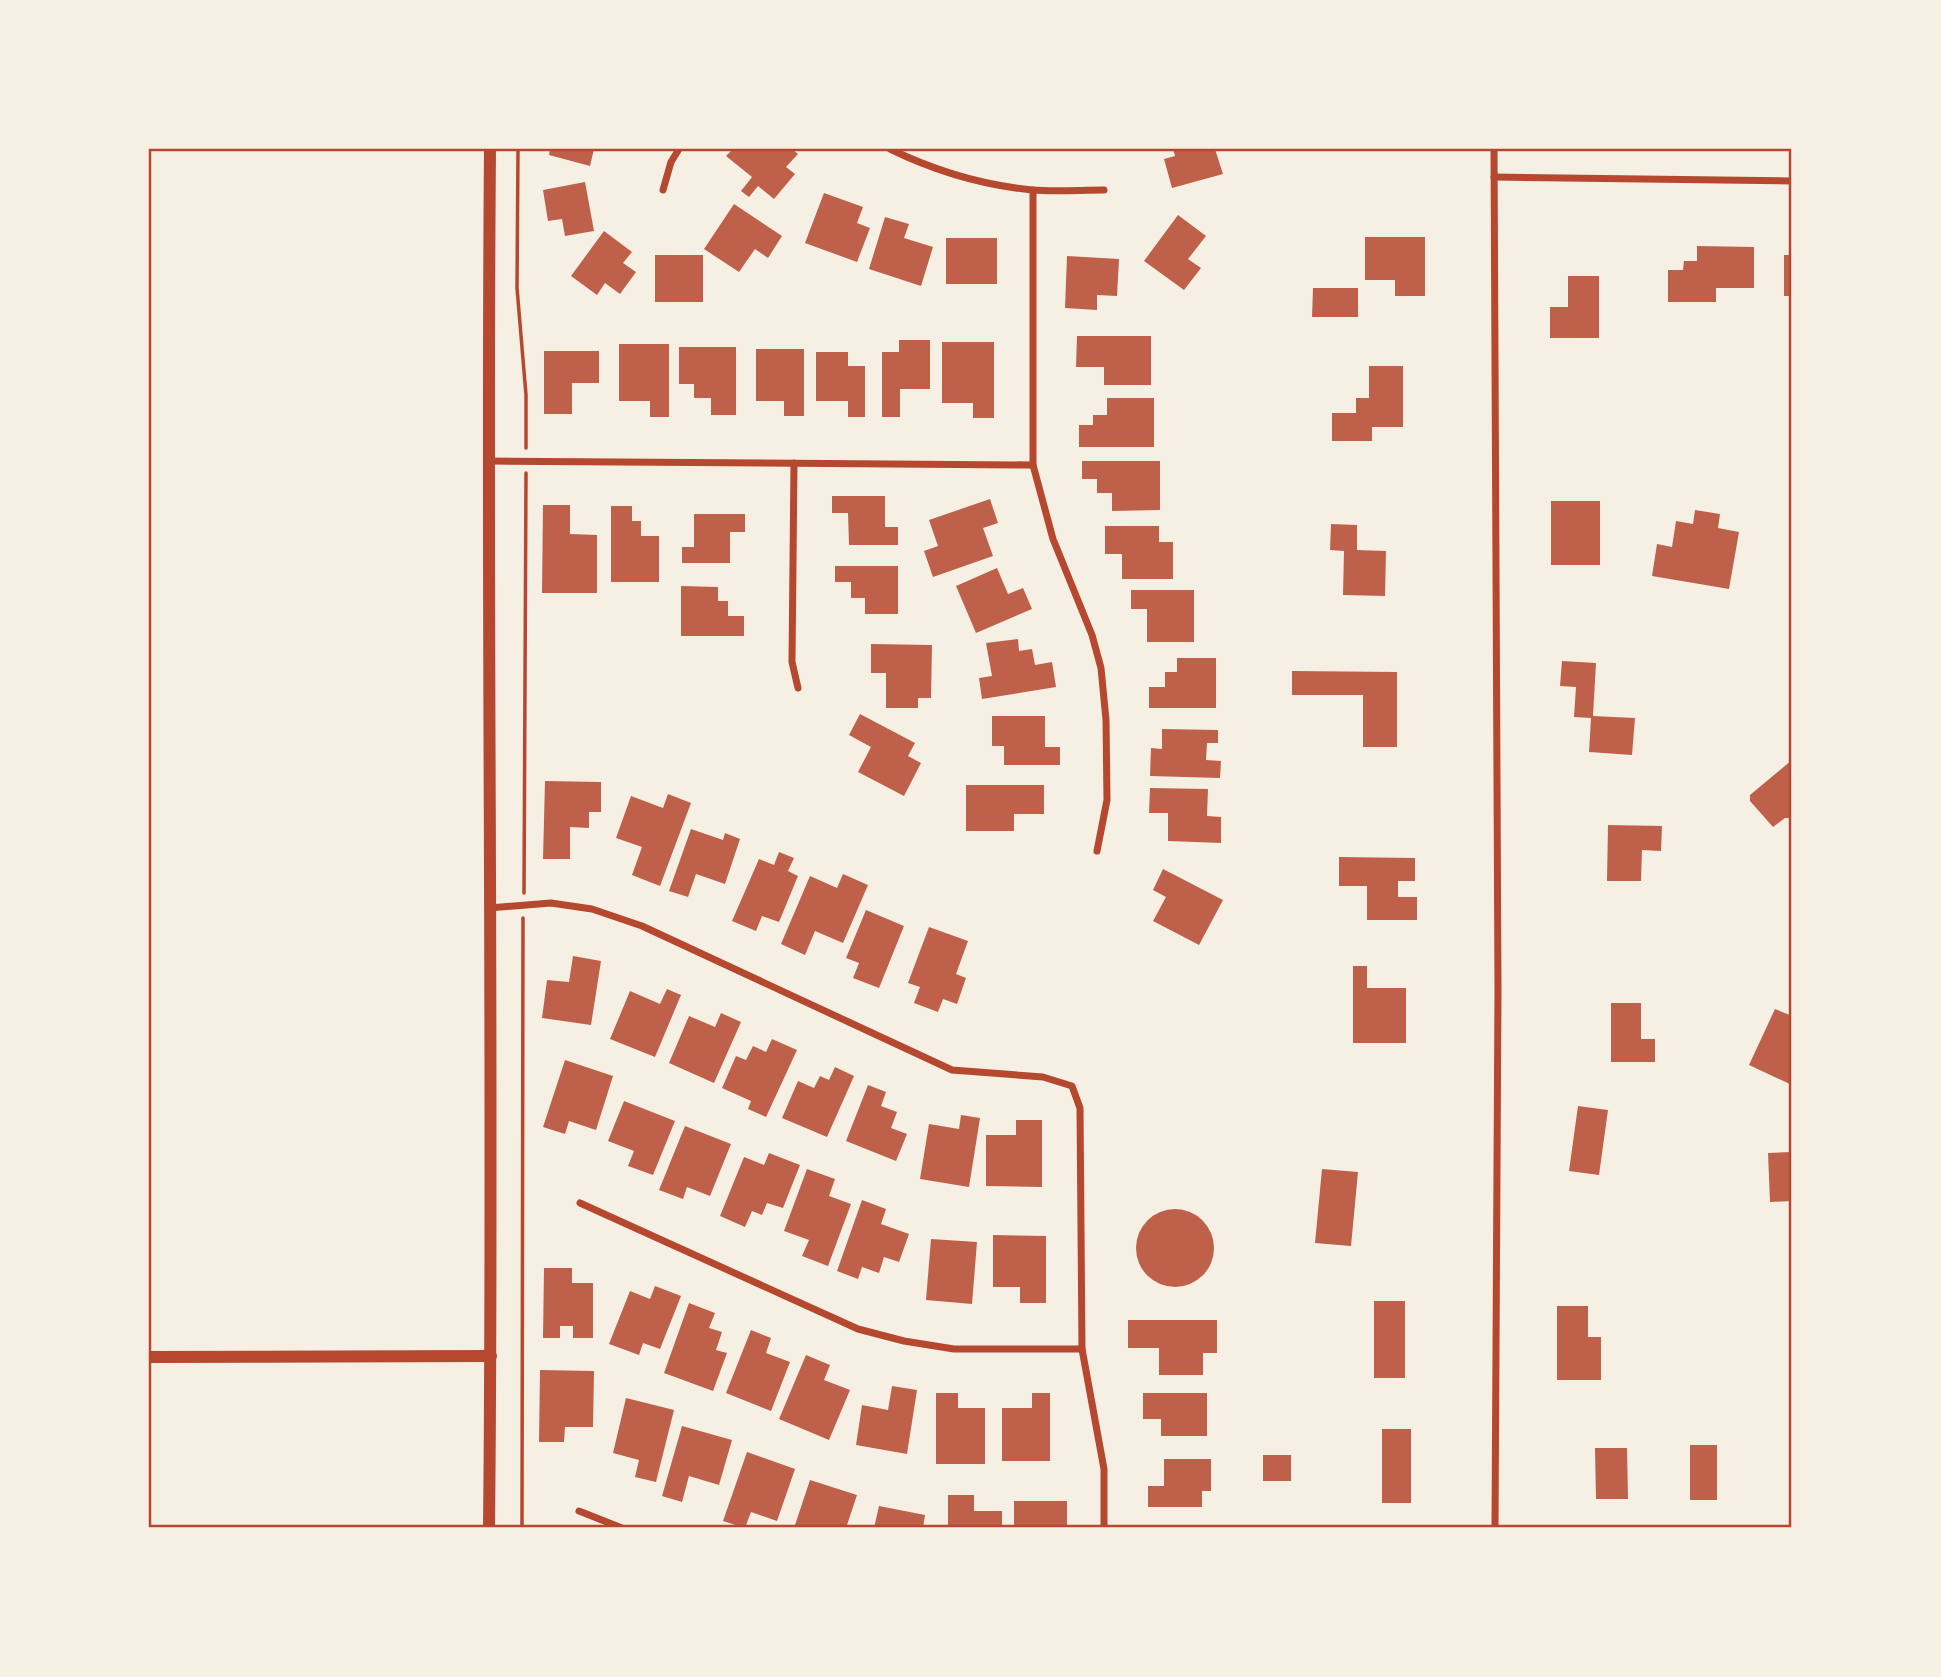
<svg xmlns="http://www.w3.org/2000/svg" width="1941" height="1677" font-family="Quicksand,sans-serif">
  <style>
    .building { fill: #bf614a }
    .lines { fill: none; stroke-linecap: round; stroke-linejoin: round }
    .path { stroke: #b5482f; stroke-width: 3.5 }
    .minor { stroke: #b5482f; stroke-width: 7 }
    .tertiary { stroke: #b5482f; stroke-width: 12 }
    .neatline { fill: none; stroke: #b5482f; stroke-width: 2.5 }
  </style>
  <rect width="100%" height="100%" fill="#f6efe4"/>
  <g class="building">
    <path d="M550,149H594L590,166L549,155Z"/>
    <path d="M733,149H792L798,154L786,167L795,174L774,199L758,186L749,197L741,191L752,177L726,156Z"/>
    <path d="M1173,149H1215L1223,174L1172,188L1164,159L1175,156Z"/>
    <path d="M585,182L594,231L565,236L562,219L548,221L543,190Z"/>
    <path d="M824,193L863,207L857,223L870,228L857,262L805,243Z"/>
    <path d="M734,204L782,236L768,258L755,249L739,272L704,249Z"/>
    <path d="M1178,215L1206,236L1188,259L1201,268L1184,290L1144,261Z"/>
    <path d="M885,217L909,224L904,238L933,247L921,286L869,269Z"/>
    <path d="M604,231L632,252L623,263L636,272L620,294L605,283L597,295L571,276Z"/>
    <path d="M1365,237H1425V296H1395V280H1365Z"/>
    <rect x="946" y="238" width="51" height="46"/>
    <path d="M1697,246L1754,247V288H1716V302H1668V270H1683L1684,261H1697Z"/>
    <rect x="655" y="255" width="48" height="47"/>
    <rect x="1784" y="255" width="8" height="41"/>
    <path d="M1067,256L1119,259L1117,296L1097,295V310L1065,308Z"/>
    <path d="M1568,276H1599V338H1550V307H1568Z"/>
    <path d="M1313,288H1358V317H1312Z"/>
    <path d="M1077,336H1151V385H1104V367H1076Z"/>
    <path d="M899,340H930V389H900V417H882V352H899Z"/>
    <path d="M942,342H994V418H973V403H942Z"/>
    <path d="M619,344H669V417H650V401H619Z"/>
    <path d="M679,347H736V415H711V398H694V384H679Z"/>
    <path d="M756,349H804V416H784V401H756Z"/>
    <path d="M544,351H599V383H572V414H544Z"/>
    <path d="M816,352H848V366H865V417H848V401H816Z"/>
    <path d="M1369,366H1403V427H1372V441H1332V413H1356V398H1369Z"/>
    <path d="M1107,398H1154V447H1079V425H1093V415H1107Z"/>
    <path d="M1082,461H1160V510L1112,511V493H1097V479H1082Z"/>
    <path d="M832,496H885V527H898V545H849L848,513H832Z"/>
    <path d="M990,499L998,523L983,528L993,556L933,577L924,551L938,546L929,520Z"/>
    <rect x="1551" y="501" width="49" height="64"/>
    <path d="M543,505H570V534L597,535V593H542Z"/>
    <path d="M611,506H632V521H641V536H659V582H611Z"/>
    <path d="M1695,510L1720,514L1718,528L1739,532L1729,589L1652,576L1657,544L1672,547L1676,521L1693,524Z"/>
    <path d="M694,514H745V532H730V563H682V547H694Z"/>
    <path d="M1331,524L1357,525V550L1386,551L1385,596L1343,595L1344,551L1330,550Z"/>
    <path d="M1105,526H1159V542H1173V579H1122V554H1105Z"/>
    <path d="M835,566H898V614H865V598H851V582H835Z"/>
    <path d="M997,568L1008,594L1023,588L1032,609L976,633L956,586Z"/>
    <path d="M681,586L718,587V601H728V616H744V636H681Z"/>
    <path d="M1131,590H1194V642H1147V609H1131Z"/>
    <path d="M1018,639L1019,651L1032,649L1035,665L1052,662L1056,687L982,699L979,678L992,676L986,643Z"/>
    <path d="M871,644L932,645L931,698H918V708H886V673H871Z"/>
    <path d="M1177,658H1216V708H1149V687H1165V672H1177Z"/>
    <path d="M1562,661L1596,663L1593,716L1635,718L1632,755L1589,752L1591,718L1574,717L1576,687L1560,686Z"/>
    <path d="M1292,671L1397,672V747H1363V695H1292Z"/>
    <path d="M860,714L915,743L908,756L921,763L904,796L858,772L871,747L849,735Z"/>
    <path d="M992,716H1045V747H1060V765H1004V746H992Z"/>
    <path d="M1162,729L1218,730V743H1207L1206,760L1221,761L1220,778L1150,776L1151,748L1162,749Z"/>
    <path d="M1792,760V818H1785L1773,827L1750,801V795Z"/>
    <path d="M545,781L601,782V812H589V828L570,827V859H543Z"/>
    <path d="M966,785H1044V814H1014V831H966Z"/>
    <path d="M1150,788L1208,789L1207,816L1221,817V843L1168,841V813H1149Z"/>
    <path d="M668,794L691,803L660,886L632,875L642,847L616,838L631,796L663,808Z"/>
    <path d="M1608,825L1662,826L1661,851L1642,850L1641,881H1607Z"/>
    <path d="M691,829L723,840L725,833L740,839L725,884L696,874L688,897L669,891Z"/>
    <path d="M779,852L794,858L788,871L798,876L779,922L762,916L756,931L732,921L759,859L774,865Z"/>
    <path d="M1339,857L1415,858V881H1398V897H1417V920H1367V886H1339Z"/>
    <path d="M1163,869L1223,900L1199,945L1153,921L1166,897L1153,890Z"/>
    <path d="M843,874L868,885L843,943L815,931L805,955L781,944L810,876L837,888Z"/>
    <path d="M866,910L904,926L879,988L853,978L859,963L846,958Z"/>
    <path d="M929,927L968,941L956,974L966,978L957,1004L943,999L938,1012L914,1003L920,987L908,983Z"/>
    <path d="M573,956L601,961L591,1025L542,1018L547,980L569,982Z"/>
    <path d="M1353,966H1367V988H1406V1043H1353Z"/>
    <path d="M667,989L681,995L655,1057L610,1039L630,991L660,1004Z"/>
    <path d="M1611,1003H1641V1039H1655V1062H1611Z"/>
    <path d="M1775,1009L1792,1016V1085L1749,1065Z"/>
    <path d="M721,1013L741,1022L714,1083L669,1063L689,1016L715,1027Z"/>
    <path d="M772,1039L797,1050L766,1117L748,1109L751,1101L722,1088L736,1056L746,1060L753,1046L766,1052Z"/>
    <path d="M565,1060L613,1076L596,1130L569,1121L565,1134L543,1127Z"/>
    <path d="M835,1067L854,1076L827,1137L782,1118L798,1081L814,1088L820,1076L829,1080Z"/>
    <path d="M868,1085L886,1092L881,1106L897,1112L891,1128L907,1134L896,1161L846,1141Z"/>
    <path d="M624,1101L675,1121L653,1175L628,1166L634,1151L608,1141Z"/>
    <path d="M1578,1106L1608,1110L1599,1175L1569,1171Z"/>
    <path d="M961,1115L980,1118L969,1187L920,1179L929,1124L959,1129Z"/>
    <path d="M1016,1120H1042V1187L986,1186V1135H1016Z"/>
    <path d="M685,1126L731,1144L710,1196L687,1187L683,1199L659,1190Z"/>
    <path d="M1792,1152V1201L1770,1202L1768,1153Z"/>
    <path d="M769,1153L800,1165L783,1208L767,1203L762,1215L752,1211L745,1227L720,1216L744,1157L764,1165Z"/>
    <path d="M807,1169L835,1179L829,1196L851,1204L828,1266L802,1256L809,1240L784,1231Z"/>
    <path d="M1322,1169L1358,1172L1351,1246L1315,1243Z"/>
    <path d="M862,1200L886,1209L881,1224L909,1234L899,1262L884,1257L879,1273L862,1267L858,1279L837,1271Z"/>
    <circle cx="1175" cy="1248" r="39"/>
    <path d="M993,1235L1046,1236V1303H1020V1287H993Z"/>
    <path d="M931,1239L977,1242L972,1304L926,1300Z"/>
    <path d="M544,1268H572V1283H593V1338H573V1326H560V1338H543Z"/>
    <path d="M655,1286L681,1296L660,1349L643,1343L639,1355L609,1344L630,1291L650,1299Z"/>
    <rect x="1374" y="1301" width="31" height="77"/>
    <path d="M689,1303L715,1313L709,1328L722,1332L716,1350L727,1353L713,1391L664,1373Z"/>
    <path d="M1557,1306H1588V1337H1601V1380H1557Z"/>
    <path d="M1128,1320H1217V1353H1203V1375H1159V1348H1128Z"/>
    <path d="M751,1330L771,1338L766,1353L790,1362L771,1411L726,1393Z"/>
    <path d="M806,1355L830,1365L824,1380L850,1390L829,1440L779,1419Z"/>
    <path d="M540,1370L594,1371L593,1427H565L564,1442H539Z"/>
    <path d="M892,1386L917,1390L907,1454L856,1445L862,1405L888,1410Z"/>
    <path d="M936,1393H958V1408H985V1464H936Z"/>
    <path d="M1032,1393H1050V1461H1002V1408H1032Z"/>
    <path d="M1143,1393H1207V1436H1161V1419H1143Z"/>
    <path d="M626,1398L674,1410L656,1482L635,1477L639,1460L613,1453Z"/>
    <path d="M682,1426L732,1440L719,1485L689,1476L682,1502L662,1496Z"/>
    <rect x="1382" y="1429" width="29" height="74"/>
    <rect x="1690" y="1445" width="27" height="55"/>
    <path d="M1595,1448H1627L1628,1499H1596Z"/>
    <path d="M747,1452L795,1469L777,1521L751,1512L745,1528L723,1521Z"/>
    <rect x="1263" y="1455" width="28" height="26"/>
    <path d="M1164,1459H1211V1491H1202V1507H1148V1486H1164Z"/>
    <path d="M810,1480L857,1495L846,1528H794Z"/>
    <path d="M948,1495H974V1511H1002V1528H948Z"/>
    <rect x="1014" y="1501" width="53" height="27"/>
    <path d="M879,1506L925,1515L923,1528H874Z"/>
    <rect x="1148" y="1525" width="61" height="3"/>
  </g>
  <g class="lines">
    <g class="path">
      <path d="M518,149L517,288L526,395V448"/>
      <path d="M524,893L526,473"/>
      <path d="M522,1528L523,918"/>
    </g>
    <g class="minor">
      <path d="M890,149C935,171 982,185 1032,190C1055,192 1080,190 1104,190"/>
      <path d="M1494,149L1498,990L1495,1528"/>
      <path d="M1494,177L1792,181"/>
      <path d="M663,190L671,162L679,149"/>
      <path d="M1033,190V465L1053,539L1092,635L1101,668L1106,720L1107,800L1097,851"/>
      <path d="M489,461L1033,465"/>
      <path d="M794,463L792,662L798,688"/>
      <path d="M489,908L551,903L592,909L642,926L952,1070L1043,1077L1072,1086L1080,1108L1082,1349L1104,1469V1528"/>
      <path d="M580,1203L858,1329L904,1341L954,1349H1082"/>
      <path d="M579,1511L622,1528"/>
    </g>
    <g class="tertiary">
      <path d="M149,1357L491,1356"/>
      <path d="M489,1528C494,1068 486,609 490,149"/>
    </g>
  </g>
  <rect width="1941" height="1677" fill="none" stroke="#f6efe4" stroke-width="301"/>
  <rect x="150" y="150" width="1640" height="1376" class="neatline"/>
</svg>
